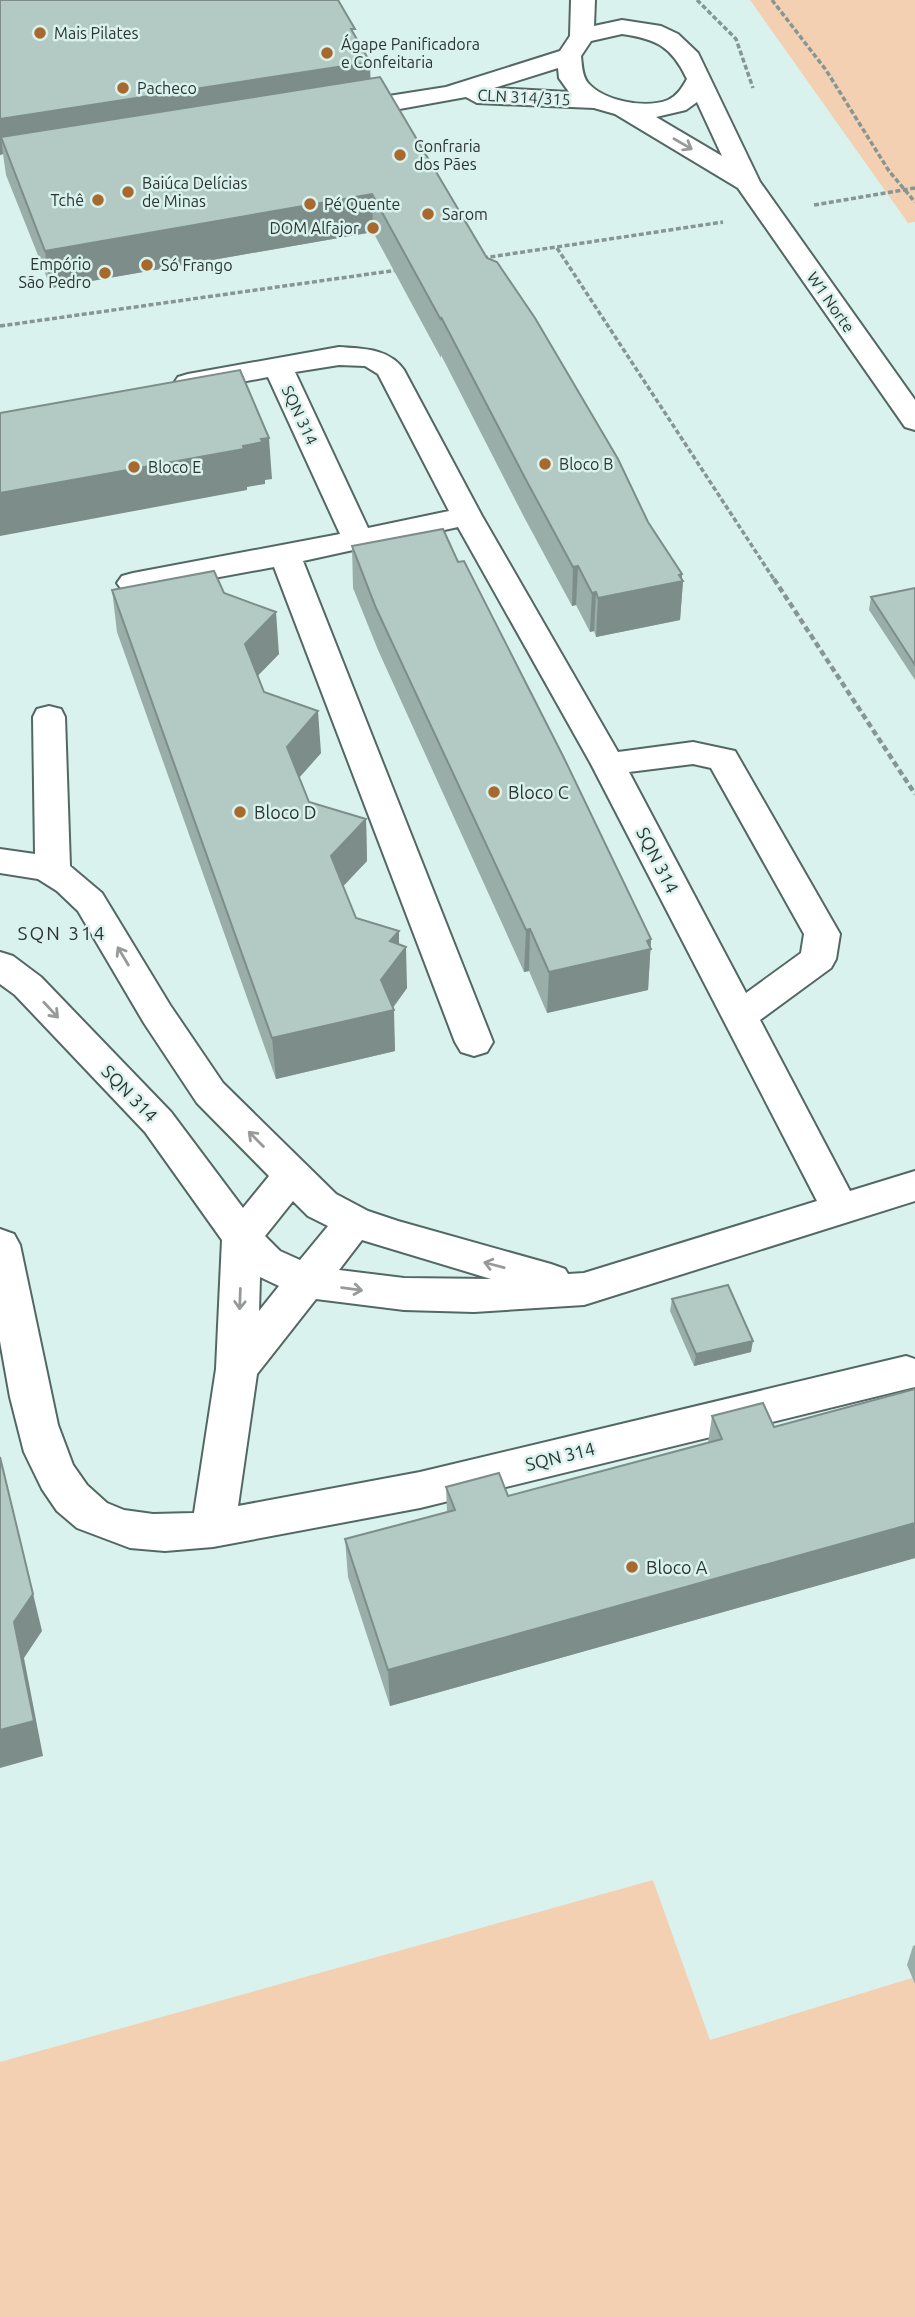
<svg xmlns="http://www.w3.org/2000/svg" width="915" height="2317" font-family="Ubuntu,sans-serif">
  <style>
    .green { fill: #f4d0b3 }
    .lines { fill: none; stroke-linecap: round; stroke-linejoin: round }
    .minor-casing { stroke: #536864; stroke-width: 4 }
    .path-far1 { stroke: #869793; stroke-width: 3.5; stroke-dasharray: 5 2.5; stroke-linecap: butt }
    .path { stroke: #869793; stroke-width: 4.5; stroke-dasharray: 6 3.5; stroke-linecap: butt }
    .minor { fill: #fff; fill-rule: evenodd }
    .wall { fill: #99ada9 }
    .shaded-wall { fill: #7d8d89 }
    .building { fill: #b2c9c4; stroke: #7d8d89; stroke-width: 2 }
    .oneway { stroke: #969a99 }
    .poi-dot { fill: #a7692e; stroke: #daf2ed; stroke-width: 2.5 }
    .labels { text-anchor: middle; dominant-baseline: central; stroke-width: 5; stroke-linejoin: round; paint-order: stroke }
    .far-poi-label { font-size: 16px; fill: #2c3533; stroke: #daf2ed; text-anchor: start }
    .far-street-label { font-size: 16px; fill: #2c3533; stroke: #daf2ed }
    .poi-label { font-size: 18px; fill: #2c3533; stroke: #daf2ed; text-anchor: start }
    .street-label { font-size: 18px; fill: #2c3533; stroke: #daf2ed }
    .neighbourhood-label { font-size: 19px; letter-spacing: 2px; fill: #2c3533; stroke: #daf2ed }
  </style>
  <rect width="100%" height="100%" fill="#daf2ed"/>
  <g class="green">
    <path d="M750,0H915V222L908,223Z"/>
    <path d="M653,1880L710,2040L915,1977V2317H0V2062Z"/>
  </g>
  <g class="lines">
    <defs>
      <g id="minor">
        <path d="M571,0H595L594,26L622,20L661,26L678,34L698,53L760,182L915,400V430L905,427L738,188L615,114L594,108L477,103L466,97L344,119L335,116L331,111L335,106L344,103L446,87L560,51L570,36ZM622,34C657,39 672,47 687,79C682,88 677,96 668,100C645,109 604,101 588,83C582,76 582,65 581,56L591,41ZM558,68L559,78L569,92L494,88ZM697,102L722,156L656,117L686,110Z"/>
        <path d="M339,347C363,349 389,348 404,370L482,516L618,752L693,742L735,751L840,934L836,959L831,968L760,1020L850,1191L915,1171V1201L584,1305L474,1312L404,1310L316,1299L257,1374L238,1506L420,1472L906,1356L915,1359V1387L420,1508L213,1547L165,1551L130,1548L77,1528L57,1511L42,1489L24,1452L10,1397L0,1341V1229L14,1234L20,1245L58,1425L73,1465L87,1485L107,1503L124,1510L153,1514L194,1513L216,1369L222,1240L145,1132L15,995L0,984V952L13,956L41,977L171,1112L243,1208L269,1176L197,1103L144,1023L78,911L57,891L38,879L0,873V849L35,854L33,717L37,709L49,706L61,709L65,717L70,866L102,893L170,1005L223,1083L336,1194L368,1211L398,1221L551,1264L565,1269L568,1274L584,1273L817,1201L591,764L458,527L303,561L493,1042L487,1052L474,1056L461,1052L455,1042L274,567L133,593L122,590L117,583L122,576L133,573L340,534L268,377L188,392L178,389L174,383L178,377L188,374ZM339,365L365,366L378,374L449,511L368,528L295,372ZM693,764L711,768L804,934L801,953L746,993L629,772ZM293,1201L308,1216L328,1226L300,1260L280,1251L265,1236ZM362,1240L491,1279L404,1278L339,1270ZM260,1277L279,1286L259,1311Z"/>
      </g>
    </defs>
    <use href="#minor" class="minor-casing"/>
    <g class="path-far1">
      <path d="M697,0L736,39L753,88"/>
      <path d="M772,0L826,70L889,171L915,202"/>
      <path d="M814,205L915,188"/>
      <path d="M557,248L775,581"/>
      <path d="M483,258L723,222"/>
      <path d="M0,326L398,270"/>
    </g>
    <path class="path" d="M774,579L915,794"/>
    <use href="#minor" class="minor"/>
  </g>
  <g class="wall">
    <path d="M0,0L355,37L370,62V78L487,258L648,522L682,574V579L683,581L680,620L596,637L594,631L590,632L576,605L572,606L524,517L441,355V358L373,232L51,288L6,175L3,154L0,155Z"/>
    <path d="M352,546L458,562L651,939L648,990L547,1013L529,971L524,972L378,650L353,588Z"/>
    <path d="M915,588V680L869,610L871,597Z"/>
    <path d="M112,590L224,593L279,654L257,676L264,692L321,753L299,778L309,802L366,819L367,861L343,886L356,918L399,931V945L407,988L393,1008L395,1051L276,1079L117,632Z"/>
    <path d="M672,1299L751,1352L694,1366L670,1311Z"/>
    <path d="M915,1389V1558L390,1706L348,1577L345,1539L447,1513L446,1487L508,1496L708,1443L712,1416L774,1427Z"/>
    <path d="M915,1945V1984L907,1965L913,1946Z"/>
  </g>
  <g class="shaded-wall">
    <path d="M370,62L371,96L1,137L3,154L0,155V119Z"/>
    <path d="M372,194L373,232L51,288L45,251Z"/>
    <path d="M269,438L272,479L265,480V484L247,487V490L0,536V493L243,446L261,439Z"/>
    <path d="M578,566L576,605L572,606L573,567Z"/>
    <path d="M682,574L681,582L683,581L680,620L596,637L598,598Z"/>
    <path d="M596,592L594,631L590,632L592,593Z"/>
    <path d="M276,612L279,654L248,686L245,644Z"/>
    <path d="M318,711L321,753L289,789L287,747Z"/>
    <path d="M366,819L367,861L333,897L331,856Z"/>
    <path d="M530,929L529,971L524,972L526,930Z"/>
    <path d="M399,931V955L406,947L407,988L390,1011L394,1010L395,1051L276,1079L272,1038L381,980L390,941Z"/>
    <path d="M651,939L648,990L547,1013L549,972Z"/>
    <path d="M753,1341L751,1352L694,1366L696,1354Z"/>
    <path d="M0,1456L42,1631L24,1658L43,1756L0,1768Z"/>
    <path d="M915,1523V1558L390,1706L388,1670Z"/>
  </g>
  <g class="building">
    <path d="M0,0H338L355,29H351L370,62L0,119Z"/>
    <path d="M380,77L487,258L497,262L535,318L618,459L648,522L682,574L679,575L683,581L598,598L596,592L592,593L578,566L573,567L525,478L441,317V320L372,194L45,251L1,137Z"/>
    <path d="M240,370L269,438L261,439L263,442L243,446L244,449L0,493V413Z"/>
    <path d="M443,529L458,562L464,561L564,758L651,939L647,941L651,949L549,972L530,929L526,930L376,608L352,546Z"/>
    <path d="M214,571L224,593L276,612L245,644L264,692L318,711L287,747L309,802L366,819L331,856L356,918L399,931L390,941L406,947L381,980L394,1010L272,1038L112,590Z"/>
    <path d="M915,588V665L871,597Z"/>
    <path d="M728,1285L753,1341L696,1354L672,1299Z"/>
    <path d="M915,1389V1523L388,1670L345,1539L455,1510L446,1487L499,1473L508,1496L722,1439L712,1416L763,1403L774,1427Z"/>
    <path d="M0,1457L33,1594L14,1622L34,1721L0,1730Z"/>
  </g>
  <defs><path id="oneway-shaft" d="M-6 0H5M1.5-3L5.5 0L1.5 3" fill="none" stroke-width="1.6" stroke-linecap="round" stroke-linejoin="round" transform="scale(1.75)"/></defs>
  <g class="oneway">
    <use href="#oneway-shaft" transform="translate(683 144) rotate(30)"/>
    <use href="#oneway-shaft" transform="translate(123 956) rotate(-121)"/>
    <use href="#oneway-shaft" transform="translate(51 1010) rotate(47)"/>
    <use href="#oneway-shaft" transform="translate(256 1139) rotate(-135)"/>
    <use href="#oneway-shaft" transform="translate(494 1265) rotate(-165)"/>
    <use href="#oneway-shaft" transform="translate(352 1289) rotate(7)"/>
    <use href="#oneway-shaft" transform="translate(240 1299) rotate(92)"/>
  </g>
  <g class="poi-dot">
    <circle cx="40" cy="33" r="7"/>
    <circle cx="327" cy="53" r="7"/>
    <circle cx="123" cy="88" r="7"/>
    <circle cx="400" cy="155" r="7"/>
    <circle cx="128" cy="192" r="7"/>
    <circle cx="98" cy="200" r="7"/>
    <circle cx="310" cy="204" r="7"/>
    <circle cx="428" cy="214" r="7"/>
    <circle cx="373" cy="228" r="7"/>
    <circle cx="147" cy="265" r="7"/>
    <circle cx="105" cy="273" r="7"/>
    <circle cx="545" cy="464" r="7"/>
    <circle cx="134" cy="467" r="7"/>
    <circle cx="494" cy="792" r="7"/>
    <circle cx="240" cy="812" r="7"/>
    <circle cx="632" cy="1567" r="7"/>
  </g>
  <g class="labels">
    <g class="far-poi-label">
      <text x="54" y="33">Mais Pilates</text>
      <text x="341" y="44">Ágape Panificadora<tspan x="341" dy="18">e Confeitaria</tspan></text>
      <text x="137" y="88">Pacheco</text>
      <text x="414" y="146">Confraria<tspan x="414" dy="18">dos Pães</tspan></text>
      <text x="142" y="183">Baiúca Delícias<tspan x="142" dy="18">de Minas</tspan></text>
      <text x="84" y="200" text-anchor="end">Tchê</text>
      <text x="324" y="204">Pé Quente</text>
      <text x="442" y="214">Sarom</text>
      <text x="359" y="228" text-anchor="end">DOM Alfajor</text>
      <text x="91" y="264" text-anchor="end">Empório<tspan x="91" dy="18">São Pedro</tspan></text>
      <text x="161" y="265">Só Frango</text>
      <text x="559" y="464">Bloco B</text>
      <text x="148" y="467">Bloco E</text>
    </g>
    <g class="far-street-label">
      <text transform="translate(524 97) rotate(3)">CLN 314/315</text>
      <text transform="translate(831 302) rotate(55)">W1 Norte</text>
      <text transform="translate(300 415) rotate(65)">SQN 314</text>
    </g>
    <g class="poi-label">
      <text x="508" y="792">Bloco C</text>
      <text x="254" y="812">Bloco D</text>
      <text x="646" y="1567">Bloco A</text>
    </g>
    <g class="street-label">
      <text transform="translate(658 860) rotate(63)">SQN 314</text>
      <text transform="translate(130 1093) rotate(46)">SQN 314</text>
      <text transform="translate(560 1456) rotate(-14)">SQN 314</text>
    </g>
    <g class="neighbourhood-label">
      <text x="62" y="933">SQN 314</text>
    </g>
  </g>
</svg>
